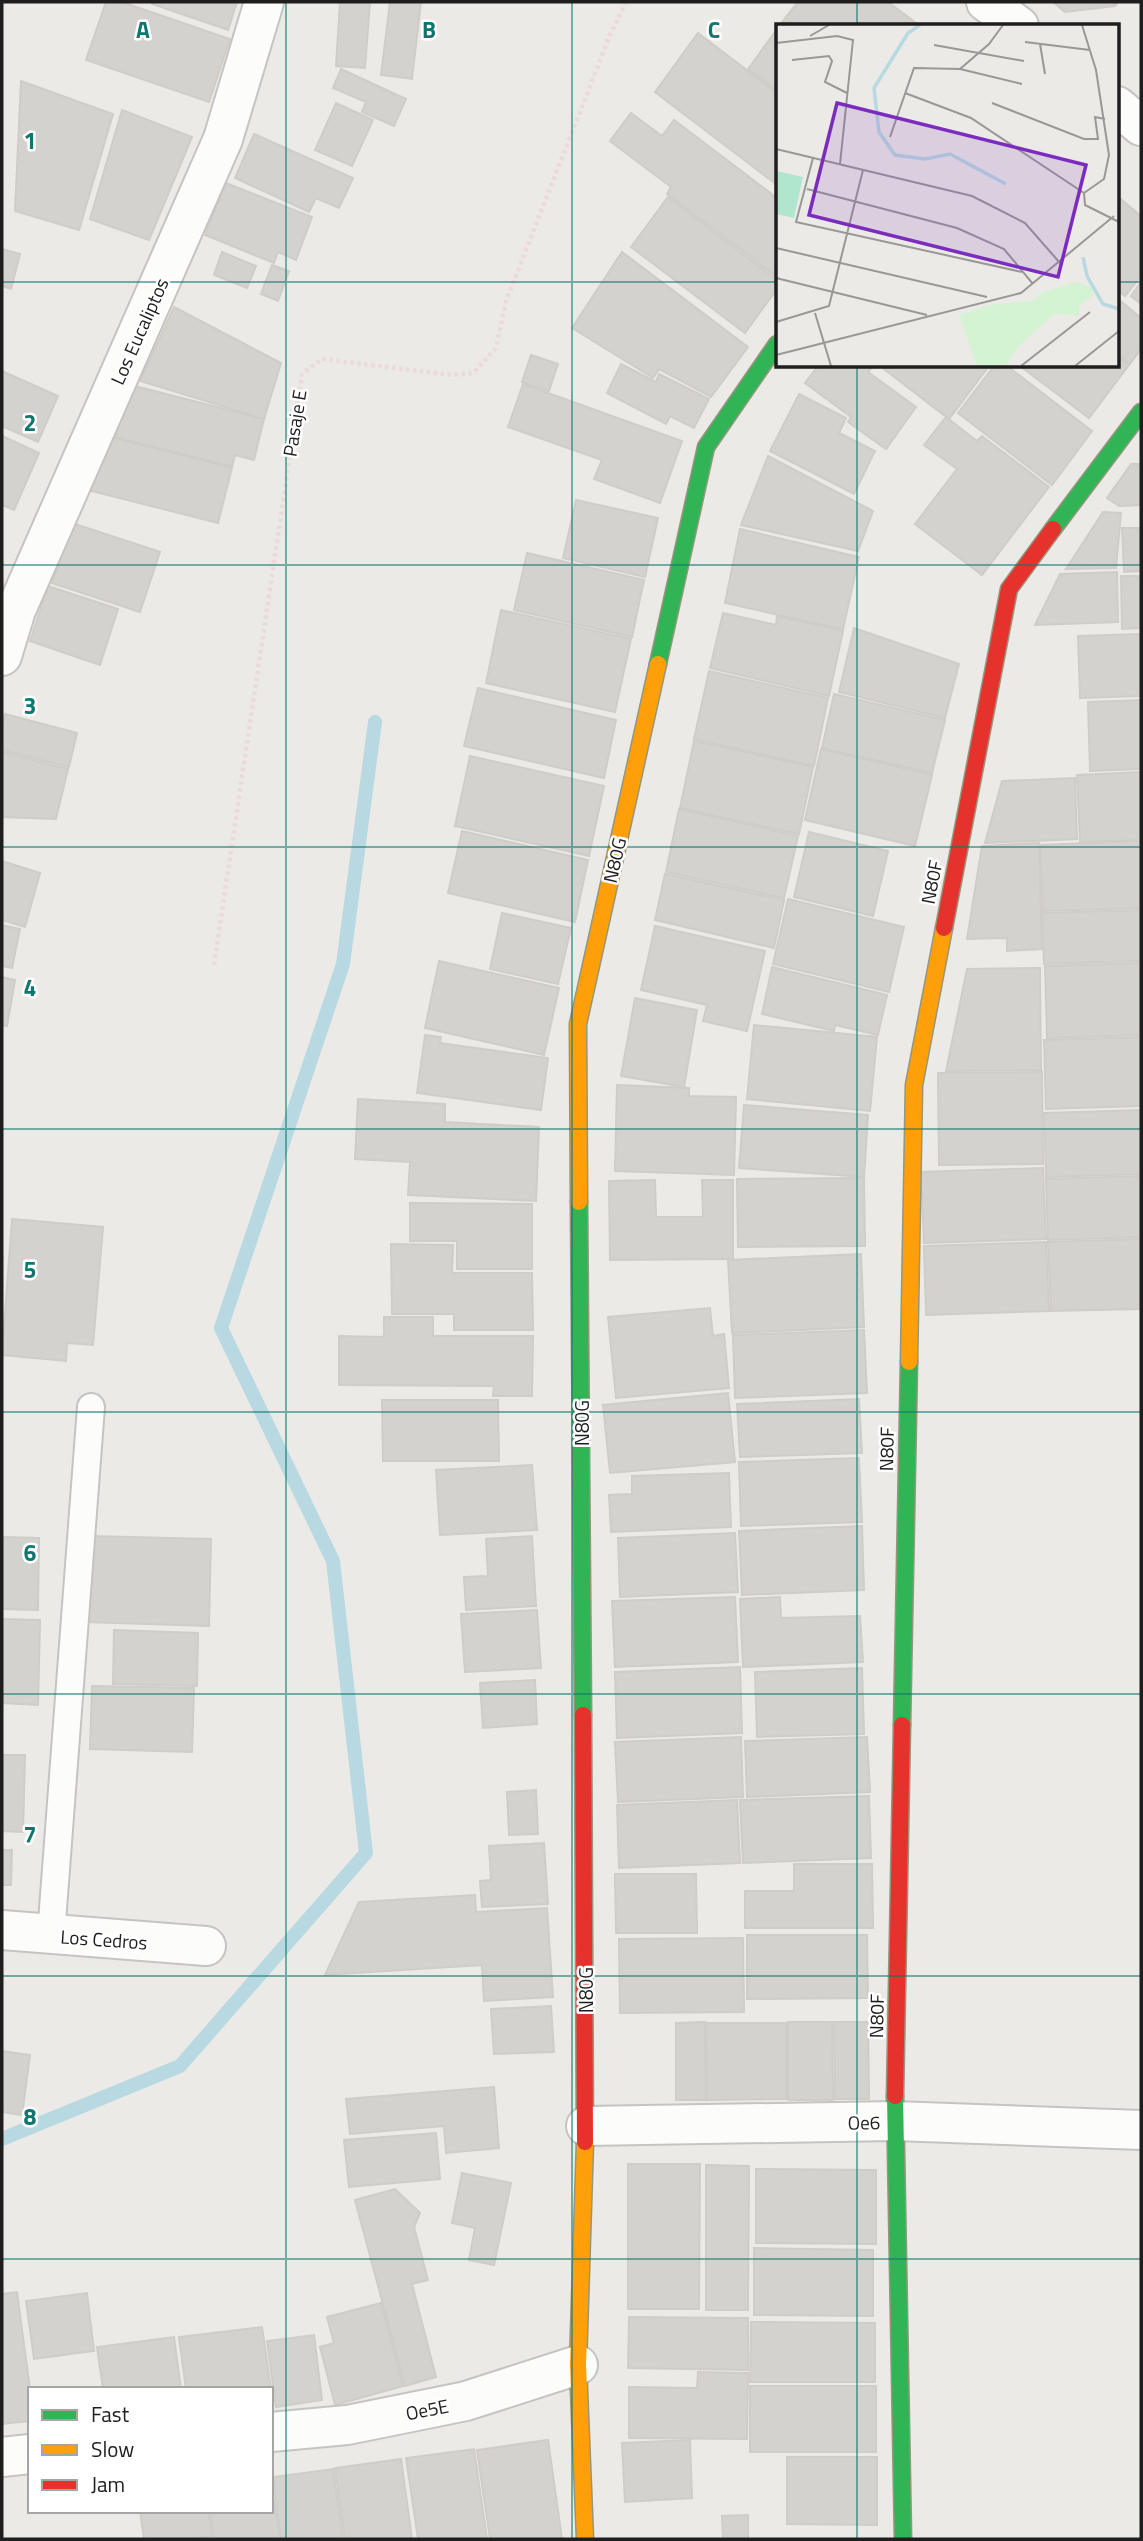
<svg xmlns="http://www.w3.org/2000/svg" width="1143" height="2541" font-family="'Titillium Web',sans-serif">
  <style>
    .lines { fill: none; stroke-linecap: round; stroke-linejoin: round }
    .stream { stroke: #b8d9e1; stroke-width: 14 }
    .building { fill: #d4d2cf; stroke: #d0ccc7; stroke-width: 2 }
    .lane-casing { stroke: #c5c4c2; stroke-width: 30 }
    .street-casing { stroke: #c5c4c2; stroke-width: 42 }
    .fast-casing { stroke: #95967e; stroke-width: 19 }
    .slow-casing { stroke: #95967e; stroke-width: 19 }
    .jam-casing { stroke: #95967e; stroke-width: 19 }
    .path { stroke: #ebdad8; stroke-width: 4.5; stroke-dasharray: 3.5 3.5; stroke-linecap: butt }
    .lane { stroke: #fcfcfb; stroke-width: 26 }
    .street { stroke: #fcfcfb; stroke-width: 38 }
    .fast { stroke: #30b455; stroke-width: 16 }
    .slow { stroke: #ff9f0a; stroke-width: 16 }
    .jam { stroke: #e5322d; stroke-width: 16 }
    .grid { fill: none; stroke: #0f766e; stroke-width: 2; stroke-opacity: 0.55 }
    .labels { text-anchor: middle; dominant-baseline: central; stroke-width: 5; stroke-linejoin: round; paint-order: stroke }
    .street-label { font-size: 19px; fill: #1e1e1e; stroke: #fff }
    .inset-river { fill: none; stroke: #b8d9e1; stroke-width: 3.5 }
    .inset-road { fill: none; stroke: #9a9896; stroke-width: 2 }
    .view { fill: #7b2cbf; fill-opacity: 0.15; stroke: #7b2cbf; stroke-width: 3.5 }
    .inset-edge { fill: none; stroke: #1e1e1e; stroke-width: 3.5 }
    .grid-label { font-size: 23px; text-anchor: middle; font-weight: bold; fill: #0f766e; stroke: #fff; stroke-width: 5; stroke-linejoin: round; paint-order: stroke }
  </style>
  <rect width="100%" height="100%" fill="#eceae6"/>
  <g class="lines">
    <path class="stream" d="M2,2139L180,2066L366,1853L333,1561L221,1328L343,964L375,722"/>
  </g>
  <g class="building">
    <path d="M106,2H122L230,39L209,102L86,60Z"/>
    <path d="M153,2H237L228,30L152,4Z"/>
    <path d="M340,2H370L365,68L336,66Z"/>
    <path d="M390,2H421L412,79L381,75Z"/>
    <path d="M798,2H888L920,26H796L785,18Z"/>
    <path d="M1053,2H1118L1115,6L1065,12Z"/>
    <path d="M784,20L793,26H779Z"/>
    <path d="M777,29V91L748,69Z"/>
    <path d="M698,33L777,93V185L655,92Z"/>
    <path d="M341,69L406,99L394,126L362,112L366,102L333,88Z"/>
    <path d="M21,81L113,114L79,230L15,211Z"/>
    <path d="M336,103L373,120L352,166L315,150Z"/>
    <path d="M122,110L192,137L149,240L90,219Z"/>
    <path d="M631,113L662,136L674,120L777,198V277L667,194L671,187L610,141Z"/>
    <path d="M254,134L353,178L339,208L316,198L309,212L235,178Z"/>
    <path d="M226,183L312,217L296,260L278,252L274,263L205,235Z"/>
    <path d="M1117,196L1141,216V276L1125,296L1117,290Z"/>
    <path d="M668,197L777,280V289L745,333L631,247Z"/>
    <path d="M2,249L20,254L11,289L2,286Z"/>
    <path d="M222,252L256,266L247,288L214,275Z"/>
    <path d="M622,252L748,347L711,397L659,369L653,378L572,328Z"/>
    <path d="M272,265L289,271L278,301L261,294Z"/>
    <path d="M1141,282V304L1131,296Z"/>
    <path d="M1117,298L1141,318V349L1130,364L1117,354Z"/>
    <path d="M174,307L281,363L264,419L140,381Z"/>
    <path d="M531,355L558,364L549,391L522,382Z"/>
    <path d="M1117,356L1129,365L1089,418L1020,366H1117Z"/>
    <path d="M621,364L656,382L659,374L709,399L694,428L670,416L666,424L607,393Z"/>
    <path d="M818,366H873L868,372L916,407L886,449L848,422L851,417L805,383Z"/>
    <path d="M880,366H989L949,419Z"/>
    <path d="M994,366H1007L1092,431L1052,485L958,413Z"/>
    <path d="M2,371L58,396L38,442L2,426Z"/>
    <path d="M523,384L682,441L660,503L594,479L602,460L508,427Z"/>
    <path d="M135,386L264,419L254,460L235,455L232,467L112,436Z"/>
    <path d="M799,394L846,418L839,433L875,451L854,494L770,451Z"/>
    <path d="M946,417L977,441L982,436L1049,487L982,575L915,524L957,469L924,445Z"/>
    <path d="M2,436L39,453L14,510L2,505Z"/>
    <path d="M111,437L232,468L218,523L88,490Z"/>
    <path d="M768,456L873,511L858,551L741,525Z"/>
    <path d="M1131,464H1141V505L1119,506L1107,498Z"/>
    <path d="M576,500L658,518L645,577L563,558Z"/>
    <path d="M1103,512L1121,513L1116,568L1066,569Z"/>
    <path d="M72,523L160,552L140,612L52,583Z"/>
    <path d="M1122,528H1141V571L1124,572Z"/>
    <path d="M740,529L859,557L843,629L725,603Z"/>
    <path d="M527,553L644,580L632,637L514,610Z"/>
    <path d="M1117,572L1118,622L1035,625L1060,574Z"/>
    <path d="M1121,576H1141V628L1122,629Z"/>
    <path d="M48,586L118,609L100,665L30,641Z"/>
    <path d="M501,610L631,639L615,712L486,683Z"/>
    <path d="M723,613L776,625L777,616L843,631L829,696L710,668Z"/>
    <path d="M854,628L959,664L945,718L839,692Z"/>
    <path d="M1141,634V696L1080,698L1078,636Z"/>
    <path d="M709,671L828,698L814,766L694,739Z"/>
    <path d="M478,688L616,720L604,778L464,746Z"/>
    <path d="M834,694L945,720L932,773L822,748Z"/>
    <path d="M1141,700V769L1090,771L1088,702Z"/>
    <path d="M5,714L77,733L69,767L2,750V727Z"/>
    <path d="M694,741L813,767L799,834L680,808Z"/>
    <path d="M821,749L932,775L915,846L805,820Z"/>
    <path d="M2,752L68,769L56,819L2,817Z"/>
    <path d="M470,756L604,786L589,856L455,826Z"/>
    <path d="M1141,772V840L1080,842L1077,775Z"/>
    <path d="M1075,778L1077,839L985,843L1002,781Z"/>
    <path d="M679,809L798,836L784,898L666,872Z"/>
    <path d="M462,831L588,860L575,922L448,893Z"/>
    <path d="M809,832L888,851L873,916L794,897Z"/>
    <path d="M1141,841V908L1043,911L1040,845Z"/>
    <path d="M1039,843L1042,949L1007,951V938L967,939L982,846Z"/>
    <path d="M2,861L40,873L25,927L2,920Z"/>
    <path d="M665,874L784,900L774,948L655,920Z"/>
    <path d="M788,899L904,927L889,992L773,964Z"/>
    <path d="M1141,910V961L1044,964L1042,913Z"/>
    <path d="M502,913L571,928L558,984L490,969Z"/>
    <path d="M2,925L20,929L12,968L2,966Z"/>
    <path d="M655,926L765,951L747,1031L703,1021L707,1005L641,990Z"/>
    <path d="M439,961L559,988L544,1055L425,1028Z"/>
    <path d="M1141,963V1035L1047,1038L1045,966Z"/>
    <path d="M772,967L887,995L878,1035L835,1025L834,1031L762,1014Z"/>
    <path d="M1040,968L1041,1070L946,1071L967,969Z"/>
    <path d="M2,977L15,980L7,1026L2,1025Z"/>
    <path d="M635,998L697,1010L684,1087L621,1076Z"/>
    <path d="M754,1025L877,1037L870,1111L747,1099Z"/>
    <path d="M425,1035L441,1037L440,1043L548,1058L541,1110L417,1093Z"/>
    <path d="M1141,1037V1106L1046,1109L1044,1040Z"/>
    <path d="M1042,1072L1043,1164L939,1165L938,1073Z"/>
    <path d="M617,1085L689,1088V1096L736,1097L734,1175L615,1171Z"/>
    <path d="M358,1099L445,1104V1122L539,1127L536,1201L408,1195L410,1162L355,1159Z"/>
    <path d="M744,1105L868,1115L864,1177L739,1168Z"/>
    <path d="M1141,1110V1174L1046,1177L1044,1113Z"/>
    <path d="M1043,1168L1046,1239L924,1243L921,1172Z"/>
    <path d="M1141,1176V1237L1048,1240L1046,1179Z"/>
    <path d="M864,1178L865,1246L738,1247L737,1179Z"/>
    <path d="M655,1180L656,1217H703L702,1180H733V1259L610,1260L609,1181Z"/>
    <path d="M410,1203L532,1204V1269H457V1241H410Z"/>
    <path d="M12,1219L103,1227L93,1345L67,1343L66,1361L2,1355Z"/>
    <path d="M1141,1239V1309L1051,1311L1048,1242Z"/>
    <path d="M1046,1242L1049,1311L926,1315L924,1246Z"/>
    <path d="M391,1244L453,1245L452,1273H532L533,1330H454V1314H392Z"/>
    <path d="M861,1254L864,1327L732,1333L728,1260Z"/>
    <path d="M710,1308L713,1336L724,1334L729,1388L616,1398L608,1317Z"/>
    <path d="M384,1317H433V1336H533L532,1396H493L494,1386L339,1385V1336L384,1337Z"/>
    <path d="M864,1330L867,1393L735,1398L733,1335Z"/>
    <path d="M728,1393L735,1462L610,1473L603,1405Z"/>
    <path d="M859,1399L862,1453L740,1457L737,1404Z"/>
    <path d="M382,1400H498L499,1461H383Z"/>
    <path d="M859,1458L862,1522L741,1526L739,1462Z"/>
    <path d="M532,1465L537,1530L440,1535L436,1470Z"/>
    <path d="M729,1473L731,1527L611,1532L609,1495L632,1494V1476Z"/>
    <path d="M862,1526L864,1590L742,1595L739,1531Z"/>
    <path d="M735,1533L738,1592L620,1597L618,1538Z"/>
    <path d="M88,1536L211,1539L209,1626L85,1622Z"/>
    <path d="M532,1536L536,1606L466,1610L464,1577L488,1576L486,1539Z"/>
    <path d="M2,1537L39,1538L38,1610L2,1609Z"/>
    <path d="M735,1597L738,1662L615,1667L612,1601Z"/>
    <path d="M780,1597L781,1618L860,1616L863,1662L743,1667L740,1599Z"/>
    <path d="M537,1610L541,1668L465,1672L461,1614Z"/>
    <path d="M2,1619L40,1620L38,1705L2,1703Z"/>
    <path d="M114,1630L198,1633L197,1686L113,1684Z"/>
    <path d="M740,1667L742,1733L617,1738L615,1672Z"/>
    <path d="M862,1668L864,1734L757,1737L755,1672Z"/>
    <path d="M535,1680L537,1724L483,1728L480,1683Z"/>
    <path d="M92,1686L194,1688L192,1752L90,1749Z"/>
    <path d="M741,1737L743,1797L618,1802L615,1742Z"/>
    <path d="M867,1737L870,1792L747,1797L745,1741Z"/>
    <path d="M2,1755H25L23,1832L2,1831Z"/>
    <path d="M536,1790L538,1834L509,1835L507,1792Z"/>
    <path d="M869,1796L871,1858L743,1863L740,1800Z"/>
    <path d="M737,1800L740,1863L619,1868L617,1805Z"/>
    <path d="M544,1843L548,1904L482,1907L480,1881L491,1880L489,1846Z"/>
    <path d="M2,1850H12L11,1885H2Z"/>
    <path d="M794,1864H872L873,1928H745V1891H794Z"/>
    <path d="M615,1874H696L697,1933H616Z"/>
    <path d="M475,1895L476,1912L547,1908L553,1997L484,2001L482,1965L325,1975L359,1902Z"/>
    <path d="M747,1935H867L868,1998L747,1999Z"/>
    <path d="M743,1938L744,2012L620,2013L619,1939Z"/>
    <path d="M551,2006L554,2052L494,2054L491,2009Z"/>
    <path d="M705,2022L706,2100H676V2023Z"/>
    <path d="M788,2022H832L833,2100H788Z"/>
    <path d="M834,2022H868L869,2099H835Z"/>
    <path d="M706,2023H786V2099L707,2100Z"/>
    <path d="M2,2051L30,2055L22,2115L2,2112Z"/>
    <path d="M494,2087L499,2148L446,2153L444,2126L350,2134L346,2099Z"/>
    <path d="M436,2133L440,2179L349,2187L344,2140Z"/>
    <path d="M628,2164H700L699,2309H628Z"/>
    <path d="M706,2165L749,2166L748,2310H706Z"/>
    <path d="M756,2169L876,2170V2244L756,2243Z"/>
    <path d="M462,2173L511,2183L494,2265L469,2260L475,2228L452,2223Z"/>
    <path d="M395,2189L420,2213L414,2227L428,2280L412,2284L436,2377L405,2386L355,2200Z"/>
    <path d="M754,2248L873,2250V2316L754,2315Z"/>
    <path d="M17,2292L30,2389V2421L2,2424V2294Z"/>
    <path d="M87,2293L94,2351L34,2359L26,2301Z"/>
    <path d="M381,2303L403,2386L335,2405L320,2347L334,2343L327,2317Z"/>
    <path d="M629,2317L748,2318V2370L628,2368Z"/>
    <path d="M751,2322L875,2323V2382H750Z"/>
    <path d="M262,2327L271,2389H186L179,2337Z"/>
    <path d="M314,2335L322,2400L276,2407L267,2341Z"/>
    <path d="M174,2337L181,2389H103L97,2347Z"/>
    <path d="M698,2372L748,2373L747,2439L629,2438V2387L697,2388Z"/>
    <rect x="750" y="2386" width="126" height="66"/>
    <path d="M548,2440L562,2539H490L477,2450Z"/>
    <path d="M690,2440L692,2498L625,2502L622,2443Z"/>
    <path d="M474,2449L487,2539H418L406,2458Z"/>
    <path d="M787,2457H877V2525L787,2524Z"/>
    <path d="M401,2459L412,2539H345L335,2468Z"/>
    <path d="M333,2469L343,2539H281L273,2477Z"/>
    <path d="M271,2483L280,2539H214L210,2511H271Z"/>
    <path d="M140,2511H208L212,2536L190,2539H144Z"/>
    <path d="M748,2515V2539H723L722,2516Z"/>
  </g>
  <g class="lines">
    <defs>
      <path id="lane" d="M51,1935L91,1407"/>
      <g id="street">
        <path d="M986,2L1019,26"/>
        <path d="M1117,106L1141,126"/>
        <path d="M2,656L16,610L223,139L264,2"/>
        <path d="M2,1930L206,1946"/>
        <path d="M586,2126L895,2121L1141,2130"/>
        <path d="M271,2432L347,2425L466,2401L578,2365"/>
        <path d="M2,2457L30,2454"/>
      </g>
      <g id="fast">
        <path d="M1053,529L1141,412"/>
        <path d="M658,664L706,447L777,344"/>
        <path d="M579,1202L583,1715"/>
        <path d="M902,1725L909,1362"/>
        <path d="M895,2096L903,2539"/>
      </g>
      <g id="slow">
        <path d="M579,1202L578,1024L658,664"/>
        <path d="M909,1362L914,1085L944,928"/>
        <path d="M585,2539L578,2365L585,2142"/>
      </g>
      <g id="jam">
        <path d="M944,928L1009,589L1053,529"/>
        <path d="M583,1715L585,2142"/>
        <path d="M895,2096L902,1725"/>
      </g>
    </defs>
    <use href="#lane" class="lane-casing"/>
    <use href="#street" class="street-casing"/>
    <use href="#fast" class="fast-casing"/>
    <use href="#slow" class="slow-casing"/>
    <use href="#jam" class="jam-casing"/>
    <path class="path" d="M214,965L302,374L322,359L451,375L473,373L496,348L506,301L610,35L626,2"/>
    <use href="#lane" class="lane"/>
    <use href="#street" class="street"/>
    <use href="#fast" class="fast"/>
    <use href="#slow" class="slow"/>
    <use href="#jam" class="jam"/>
  </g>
  <path class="grid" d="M286,2V2539M572,2V2539M857,2V26M2,282H777M1117,282H1141M857,366V2539M2,565H1141M2,847H1141M2,1129H1141M2,1412H1141M2,1694H1141M2,1976H1141M2,2259H1141"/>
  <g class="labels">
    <g class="street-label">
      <text transform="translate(139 331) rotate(-66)">Los Eucaliptos</text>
      <text transform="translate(294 423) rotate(-81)">Pasaje E</text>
      <text transform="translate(614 860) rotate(-77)">N80G</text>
      <text transform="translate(931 882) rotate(-79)">N80F</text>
      <text transform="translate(581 1423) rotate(-90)">N80G</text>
      <text transform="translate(886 1449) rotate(-89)">N80F</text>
      <text transform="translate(104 1939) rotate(4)">Los Cedros</text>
      <text transform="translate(585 1990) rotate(-90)">N80G</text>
      <text transform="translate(876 2016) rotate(-89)">N80F</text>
      <text transform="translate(864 2122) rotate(-1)">Oe6</text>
      <text transform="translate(427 2409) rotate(-11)">Oe5E</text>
    </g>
  </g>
  <g transform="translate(776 24)">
    <rect width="343" height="343" fill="#eceae6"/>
    <path d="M299,258L316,264L318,271L303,281V292L278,290L244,321L230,342H201L183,291L213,281L260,276L263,270Z" fill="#d3f3d3"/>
    <path d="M0,147L27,153L18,194L0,190Z" fill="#b0e6ce"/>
    <path class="inset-river" d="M144,1L132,9L98,64L103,108L119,131L149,135L174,130L230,160M307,233L311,252L327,280L343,285"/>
    <path class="inset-road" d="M306,1L320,46L333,131L328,155L308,169M34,12L53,1M249,18L314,26M0,19L61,12L77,16L64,140M264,20L269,50M158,21L248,37M16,36L53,32L56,37L49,58L71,69M184,45L246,60M129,69L195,94L308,169M216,79L308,115H322L319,93L329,95M114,113L138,44L184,45L213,20L227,1M0,125L196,172L249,199L284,239M37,134L20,198L246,248M31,165L181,204L228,225L257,260M308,169L309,181L343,198M0,224L211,273M0,254L151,291M39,289L55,342M0,298L53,282L87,146M0,331L245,269L338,192M245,342L314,288M299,342L343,307"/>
    <path class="view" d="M61,79L310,141L282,253L33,191Z"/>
    <rect width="343" height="343" class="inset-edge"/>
  </g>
  <g class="grid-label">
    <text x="143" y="38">A</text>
    <text x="429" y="38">B</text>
    <text x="714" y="38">C</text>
    <text x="30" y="149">1</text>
    <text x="30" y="431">2</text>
    <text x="30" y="714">3</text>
    <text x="30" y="996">4</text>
    <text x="30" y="1278">5</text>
    <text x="30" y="1561">6</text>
    <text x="30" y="1843">7</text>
    <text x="30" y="2125">8</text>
  </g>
  <rect width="1143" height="2541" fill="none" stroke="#1e1e1e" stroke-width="7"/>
  <rect x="28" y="2387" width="245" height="126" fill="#ffffff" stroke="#a5a5a5" stroke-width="2"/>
  <rect x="42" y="2410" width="35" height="10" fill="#30b455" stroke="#a5a5a5" stroke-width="2"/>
  <text x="91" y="2422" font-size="21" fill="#1e1e1e">Fast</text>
  <rect x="42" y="2445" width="35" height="10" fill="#ff9f0a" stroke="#a5a5a5" stroke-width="2"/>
  <text x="91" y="2457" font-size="21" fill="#1e1e1e">Slow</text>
  <rect x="42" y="2480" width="35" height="10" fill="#e5322d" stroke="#a5a5a5" stroke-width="2"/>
  <text x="91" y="2492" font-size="21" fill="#1e1e1e">Jam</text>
</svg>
